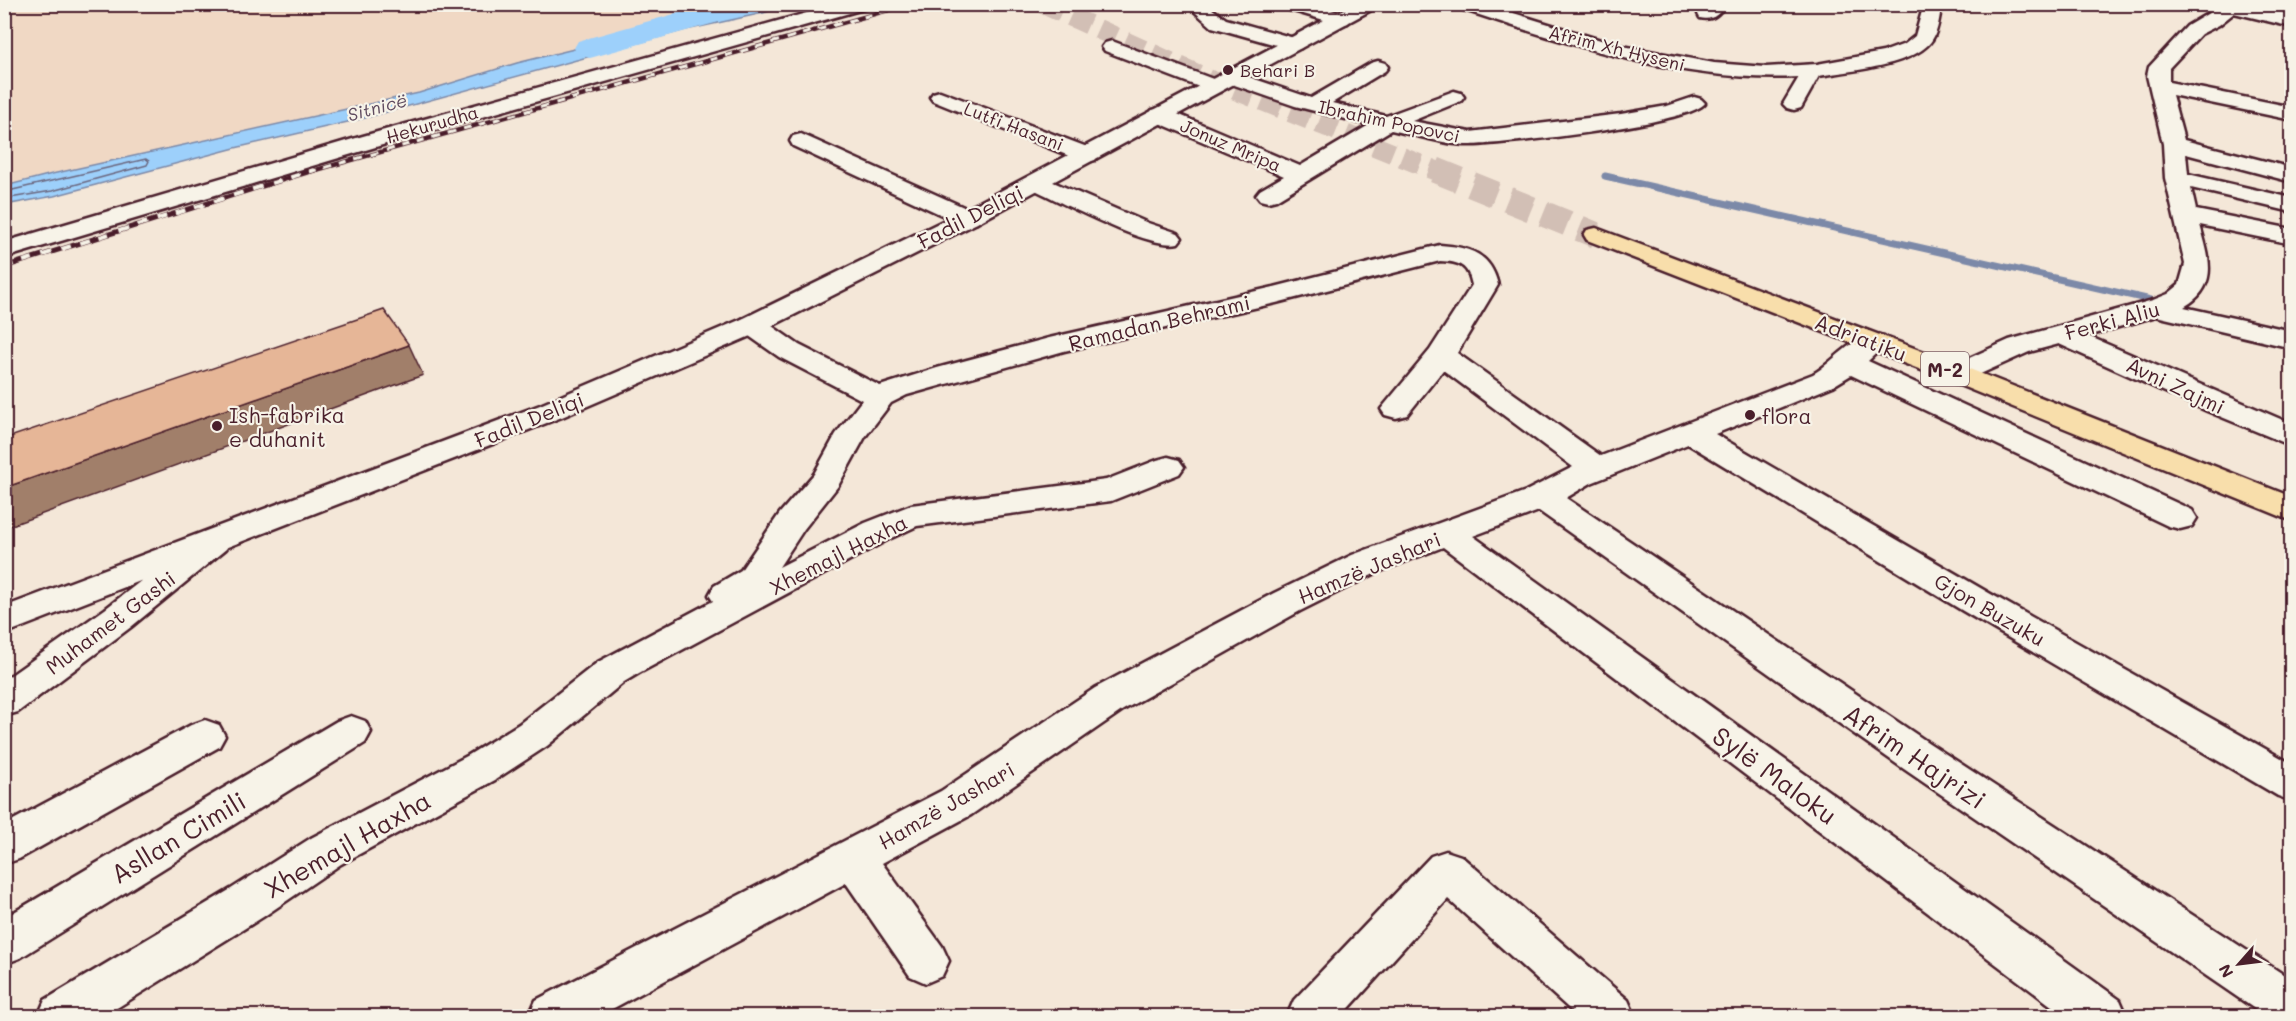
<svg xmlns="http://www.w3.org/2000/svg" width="2296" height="1021" font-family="Mali,sans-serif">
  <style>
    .built { fill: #f0d8c4 }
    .water { fill: #9dd0fb; stroke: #7c89a8; stroke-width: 1.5 }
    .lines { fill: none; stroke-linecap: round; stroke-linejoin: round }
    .shore { stroke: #6b667e; stroke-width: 1.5 }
    .stream { stroke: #7c89a8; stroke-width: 7 }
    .river { fill: #9dd0fb; fill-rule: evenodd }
    .primary-tunnel-far1 { stroke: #d2bfb5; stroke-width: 20; stroke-dasharray: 20 10; stroke-linecap: butt }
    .primary-tunnel { stroke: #d2bfb5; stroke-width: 26; stroke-dasharray: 26 13; stroke-linecap: butt }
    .street-casing { stroke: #4a1f2b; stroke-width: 5 }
    .secondary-casing { stroke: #4a1f2b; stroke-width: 5 }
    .primary-casing { stroke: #4a1f2b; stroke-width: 5 }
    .street { fill: #f7f3e8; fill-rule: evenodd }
    .secondary { fill: #f7f3e8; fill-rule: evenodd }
    .primary { fill: #f8deab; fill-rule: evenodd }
    .rail-far1-casing { stroke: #4a1f2b; stroke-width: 4.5 }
    .rail-casing { stroke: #4a1f2b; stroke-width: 5 }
    .rail-far1 { stroke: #f7f3e8; stroke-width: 3; stroke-dasharray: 8; stroke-linecap: butt }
    .rail { stroke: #f7f3e8; stroke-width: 4; stroke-dasharray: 10; stroke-linecap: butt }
    .shaded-wall { fill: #a17f6a; stroke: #4a1f2b; stroke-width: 1.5 }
    .building { fill: #e6b697; stroke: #4a1f2b; stroke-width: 1.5 }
    .poi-dot { fill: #4a1f2b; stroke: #f7f3e8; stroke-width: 2 }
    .labels { text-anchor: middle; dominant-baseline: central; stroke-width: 4.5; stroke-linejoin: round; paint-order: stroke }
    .far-street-label { font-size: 18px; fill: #4a1f2b; stroke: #f7f3e8 }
    .far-poi-label { font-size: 18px; fill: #4a1f2b; stroke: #f7f3e8; text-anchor: start }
    .far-water-label { font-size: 18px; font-style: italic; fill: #5f4b5f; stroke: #f7f3e8 }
    .shield { fill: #f7f3e8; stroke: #7e5f64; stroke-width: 1.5 }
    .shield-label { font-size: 20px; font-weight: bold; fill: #4a1f2b }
    .street-label { font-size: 21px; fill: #4a1f2b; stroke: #f7f3e8 }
    .poi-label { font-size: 21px; fill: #4a1f2b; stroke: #f7f3e8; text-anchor: start }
    .near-street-label { font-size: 26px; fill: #4a1f2b; stroke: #f7f3e8 }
  </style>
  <rect width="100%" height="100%" fill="#f4e7d8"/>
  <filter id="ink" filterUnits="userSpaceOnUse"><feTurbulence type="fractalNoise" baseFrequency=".0167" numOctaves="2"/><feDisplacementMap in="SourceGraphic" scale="12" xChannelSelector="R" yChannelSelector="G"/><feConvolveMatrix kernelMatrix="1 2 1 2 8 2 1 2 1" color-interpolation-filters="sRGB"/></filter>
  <g filter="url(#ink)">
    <path class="built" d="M5,5H746L721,13L517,63L419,93L52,174L5,186Z"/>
    <path class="water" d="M746,4L789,5L763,13L686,30L365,118L235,148L54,196L5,205V186L52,174L419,93L517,63L721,13Z"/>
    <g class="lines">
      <path class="shore" d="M4,192L146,159L149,161L147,165L52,191L4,199"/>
      <path class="stream" d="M1605,176L2151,300"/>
      <path class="river" d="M710,4H761L757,11L590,58L578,55L574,48L578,41Z"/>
      <path class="primary-tunnel-far1" d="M1043,4L1208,79L1439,172"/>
      <path class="primary-tunnel" d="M1435,170L1596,235"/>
      <defs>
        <g id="street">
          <path d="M839,4H870L867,8L379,146L4,258V242L363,136Z"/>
          <path d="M1280,4H1311L1348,15L1350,19L1348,23L1341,25L1283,8Z"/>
          <path d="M1455,4H1484L1617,45L1714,63L1766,67L1817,64L1883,52L1905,44L1915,36L1924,4H1942C1939,16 1939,30 1932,40C1915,66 1848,71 1819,76L1801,108L1794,110L1787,108L1783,104L1799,77C1680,83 1568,44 1458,8Z"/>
          <path d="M1706,4H1726C1719,14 1713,21 1700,18L1698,14Z"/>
          <path d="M2224,4H2251L2292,15V27L2234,13L2219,25L2201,34L2169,68V82L2292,107V120L2172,95L2184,140L2292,168V182L2186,154L2188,174L2292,198V212L2191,188L2196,210L2292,229V244L2200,225C2209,258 2220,286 2184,307L2292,331V348L2156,316L2088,336L2292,424V446L2207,411L2059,344L2029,352L1967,380L1957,383L1947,380L1942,374L1947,368L2009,340L2153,300L2168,294L2179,285L2185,264L2165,178L2163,144L2147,76L2149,67L2187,26Z"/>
          <path d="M1204,6L1211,8L1226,19L1301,40L1304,44L1301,48L1294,50L1212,27L1195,12L1197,8Z"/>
          <path d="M1112,41L1221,82L1224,86L1221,90L1214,92L1207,90L1105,51L1102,47L1105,43Z"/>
          <path d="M1378,61L1385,63L1388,67L1385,71L1332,103L1386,116L1454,91L1461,93L1464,97L1461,101L1412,121L1470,132L1621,114L1667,106L1694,97L1701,99L1705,103C1690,124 1506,144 1472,145C1451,146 1414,135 1391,130L1276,200L1268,202L1260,200L1256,195L1260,190L1284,176L1152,120L1149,115L1152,110L1160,109L1168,110L1300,166L1369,125L1295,106L1223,81L1220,77L1223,73H1237L1311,98L1371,63Z"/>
          <path d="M940,91L1095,150L1098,155L1095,160L1087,162L1079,160L933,101L930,97L933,93Z"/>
          <path d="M801,134L977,213L980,218L977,223L968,225L959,223L793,146L790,141L793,136Z"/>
          <path d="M1037,175L1148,223L1178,233L1182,238L1178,243C1150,250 1059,201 1029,187L1025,182L1029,177Z"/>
          <path d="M1440,245C1470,247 1491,254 1498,285L1457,353L1601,456L1813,374C1835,362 1857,329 1884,336L1888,342L1868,361L2192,510L2197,518L2192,526L2180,529L2168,526L1851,375L1833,386L1715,434L1989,593L2292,764V801L2278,796L1963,611L1688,444L1591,483L1566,498L1929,743L2292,980V1016H2265L1901,767L1539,511L1473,536L2120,1000L2127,1016H2065L1443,547L1376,573L1300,611L1123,710L971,815L882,863L942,946L949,961L942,976L926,983L910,976L846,883L599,1016H529L536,1000L941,791L1095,688L1274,593L1352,555L1526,491L1573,467L1443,370L1407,415L1396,418L1385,415L1381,409L1430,350L1472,285C1468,265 1460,262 1440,261L1276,303L1064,351L907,395L891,403L865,437L838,486L804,529L779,567L865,523L911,505L1106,480L1157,460L1168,457L1179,460L1184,467L1179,474L1111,501L917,526L889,539L639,673L624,682L547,746L495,780L341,864L263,917L104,1016H38L45,1000L231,889L311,838L467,756L519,724L598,662L713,601L709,595L714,586L741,570L780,513L814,474L836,434L862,400L779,357L742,331L738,325L742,319L752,317L762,319L799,345L880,386L937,368L1049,338L1274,287Z"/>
          <path d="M214,529L226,533L231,541L226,549L131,627L18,712L4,716V680L105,609L202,533Z"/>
          <path d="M351,716L365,721L371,732L365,743L20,958L4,964V918L337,721Z"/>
          <path d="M205,720L219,725L225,736L219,747L19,859L4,864V825L191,725Z"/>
          <path d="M1446,851L1461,856L1628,1000L1635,1016H1577L1448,899L1342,1016H1287L1294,1000L1431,856Z"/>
        </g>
        <path id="secondary" d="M1354,4H1378L1375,8L977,223L762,331L562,417L4,634V607L540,405L742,319L959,213Z"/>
        <path id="primary" d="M1596,228L1967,368L2292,497V521L1947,380L1587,240L1584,235L1587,230Z"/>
      </defs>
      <use href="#street" class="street-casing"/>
      <use href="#secondary" class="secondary-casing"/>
      <use href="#primary" class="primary-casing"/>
      <use href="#street" class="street"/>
      <use href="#secondary" class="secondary"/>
      <use href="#primary" class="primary"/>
      <defs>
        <path id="rail-far1" d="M309,172L910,4"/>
        <path id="rail" d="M4,267L314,170"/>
      </defs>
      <use href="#rail-far1" class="rail-far1-casing"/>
      <use href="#rail" class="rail-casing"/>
      <use href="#rail-far1" class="rail-far1"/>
      <use href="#rail" class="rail"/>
    </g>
    <path class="shaded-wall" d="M409,345L423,375L4,528V488Z"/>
    <path class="building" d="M384,310L409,345L4,488V439Z"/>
  </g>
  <g class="poi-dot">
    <circle cx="1228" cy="70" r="6"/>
    <circle cx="1750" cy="415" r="6"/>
    <circle cx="217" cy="426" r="6"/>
  </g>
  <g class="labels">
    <g class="far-street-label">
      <text transform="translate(1617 48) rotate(14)">Afrim Xh Hyseni</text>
      <text transform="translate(1389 121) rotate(12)">Ibrahim Popovci</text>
      <text transform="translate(432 124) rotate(-16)">Hekurudha</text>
      <text transform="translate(1014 126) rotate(21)">Lutfi Hasani</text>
      <text transform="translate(1231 145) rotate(23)">Jonuz Mripa</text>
    </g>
    <g class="far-poi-label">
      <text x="1240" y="70">Behari B</text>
    </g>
    <g class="far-water-label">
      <text transform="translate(377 107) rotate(-15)">Sitnicë</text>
    </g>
    <rect class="shield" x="1921" y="352" width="48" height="34" rx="4.5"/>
    <g class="shield-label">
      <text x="1945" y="369">M-2</text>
    </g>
    <g class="street-label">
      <text transform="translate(970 216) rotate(-27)">Fadil Deliqi</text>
      <text transform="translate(2112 320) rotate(-15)">Ferki Aliu</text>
      <text transform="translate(1159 322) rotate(-13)">Ramadan Behrami</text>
      <text transform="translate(1861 337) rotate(21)">Adriatiku</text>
      <text transform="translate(2176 385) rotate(25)">Avni Zajmi</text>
      <text transform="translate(529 419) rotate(-22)">Fadil Deliqi</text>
      <text transform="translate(838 554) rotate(-27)">Xhemajl Haxha</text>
      <text transform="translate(1369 567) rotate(-23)">Hamzë Jashari</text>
      <text transform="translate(1990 609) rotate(30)">Gjon Buzuku</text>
      <text transform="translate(110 622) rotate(-37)">Muhamet Gashi</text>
      <text transform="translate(946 805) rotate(-30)">Hamzë Jashari</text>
    </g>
    <g class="poi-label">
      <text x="229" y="414">Ish-fabrika<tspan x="229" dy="24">e duhanit</tspan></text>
      <text x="1762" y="415">flora</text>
    </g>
    <g class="near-street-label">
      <text transform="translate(1915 756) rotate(34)">Afrim Hajrizi</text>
      <text transform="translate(1775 775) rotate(36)">Sylë Maloku</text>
      <text transform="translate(178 837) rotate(-31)">Asllan Cimili</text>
      <text transform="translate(347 844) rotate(-30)">Xhemajl Haxha</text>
    </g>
  </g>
  <rect width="2296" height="1021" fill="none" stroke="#f7f3e8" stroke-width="24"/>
  <rect x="12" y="12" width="2272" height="997" fill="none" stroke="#4a1f2b" stroke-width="2" filter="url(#ink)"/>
  <g transform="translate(2239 964) rotate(242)" stroke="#f7f3e8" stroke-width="4.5" paint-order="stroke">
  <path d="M0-4.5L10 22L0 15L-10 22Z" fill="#4a1f2b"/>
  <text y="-9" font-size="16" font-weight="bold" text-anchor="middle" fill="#4a1f2b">N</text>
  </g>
</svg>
